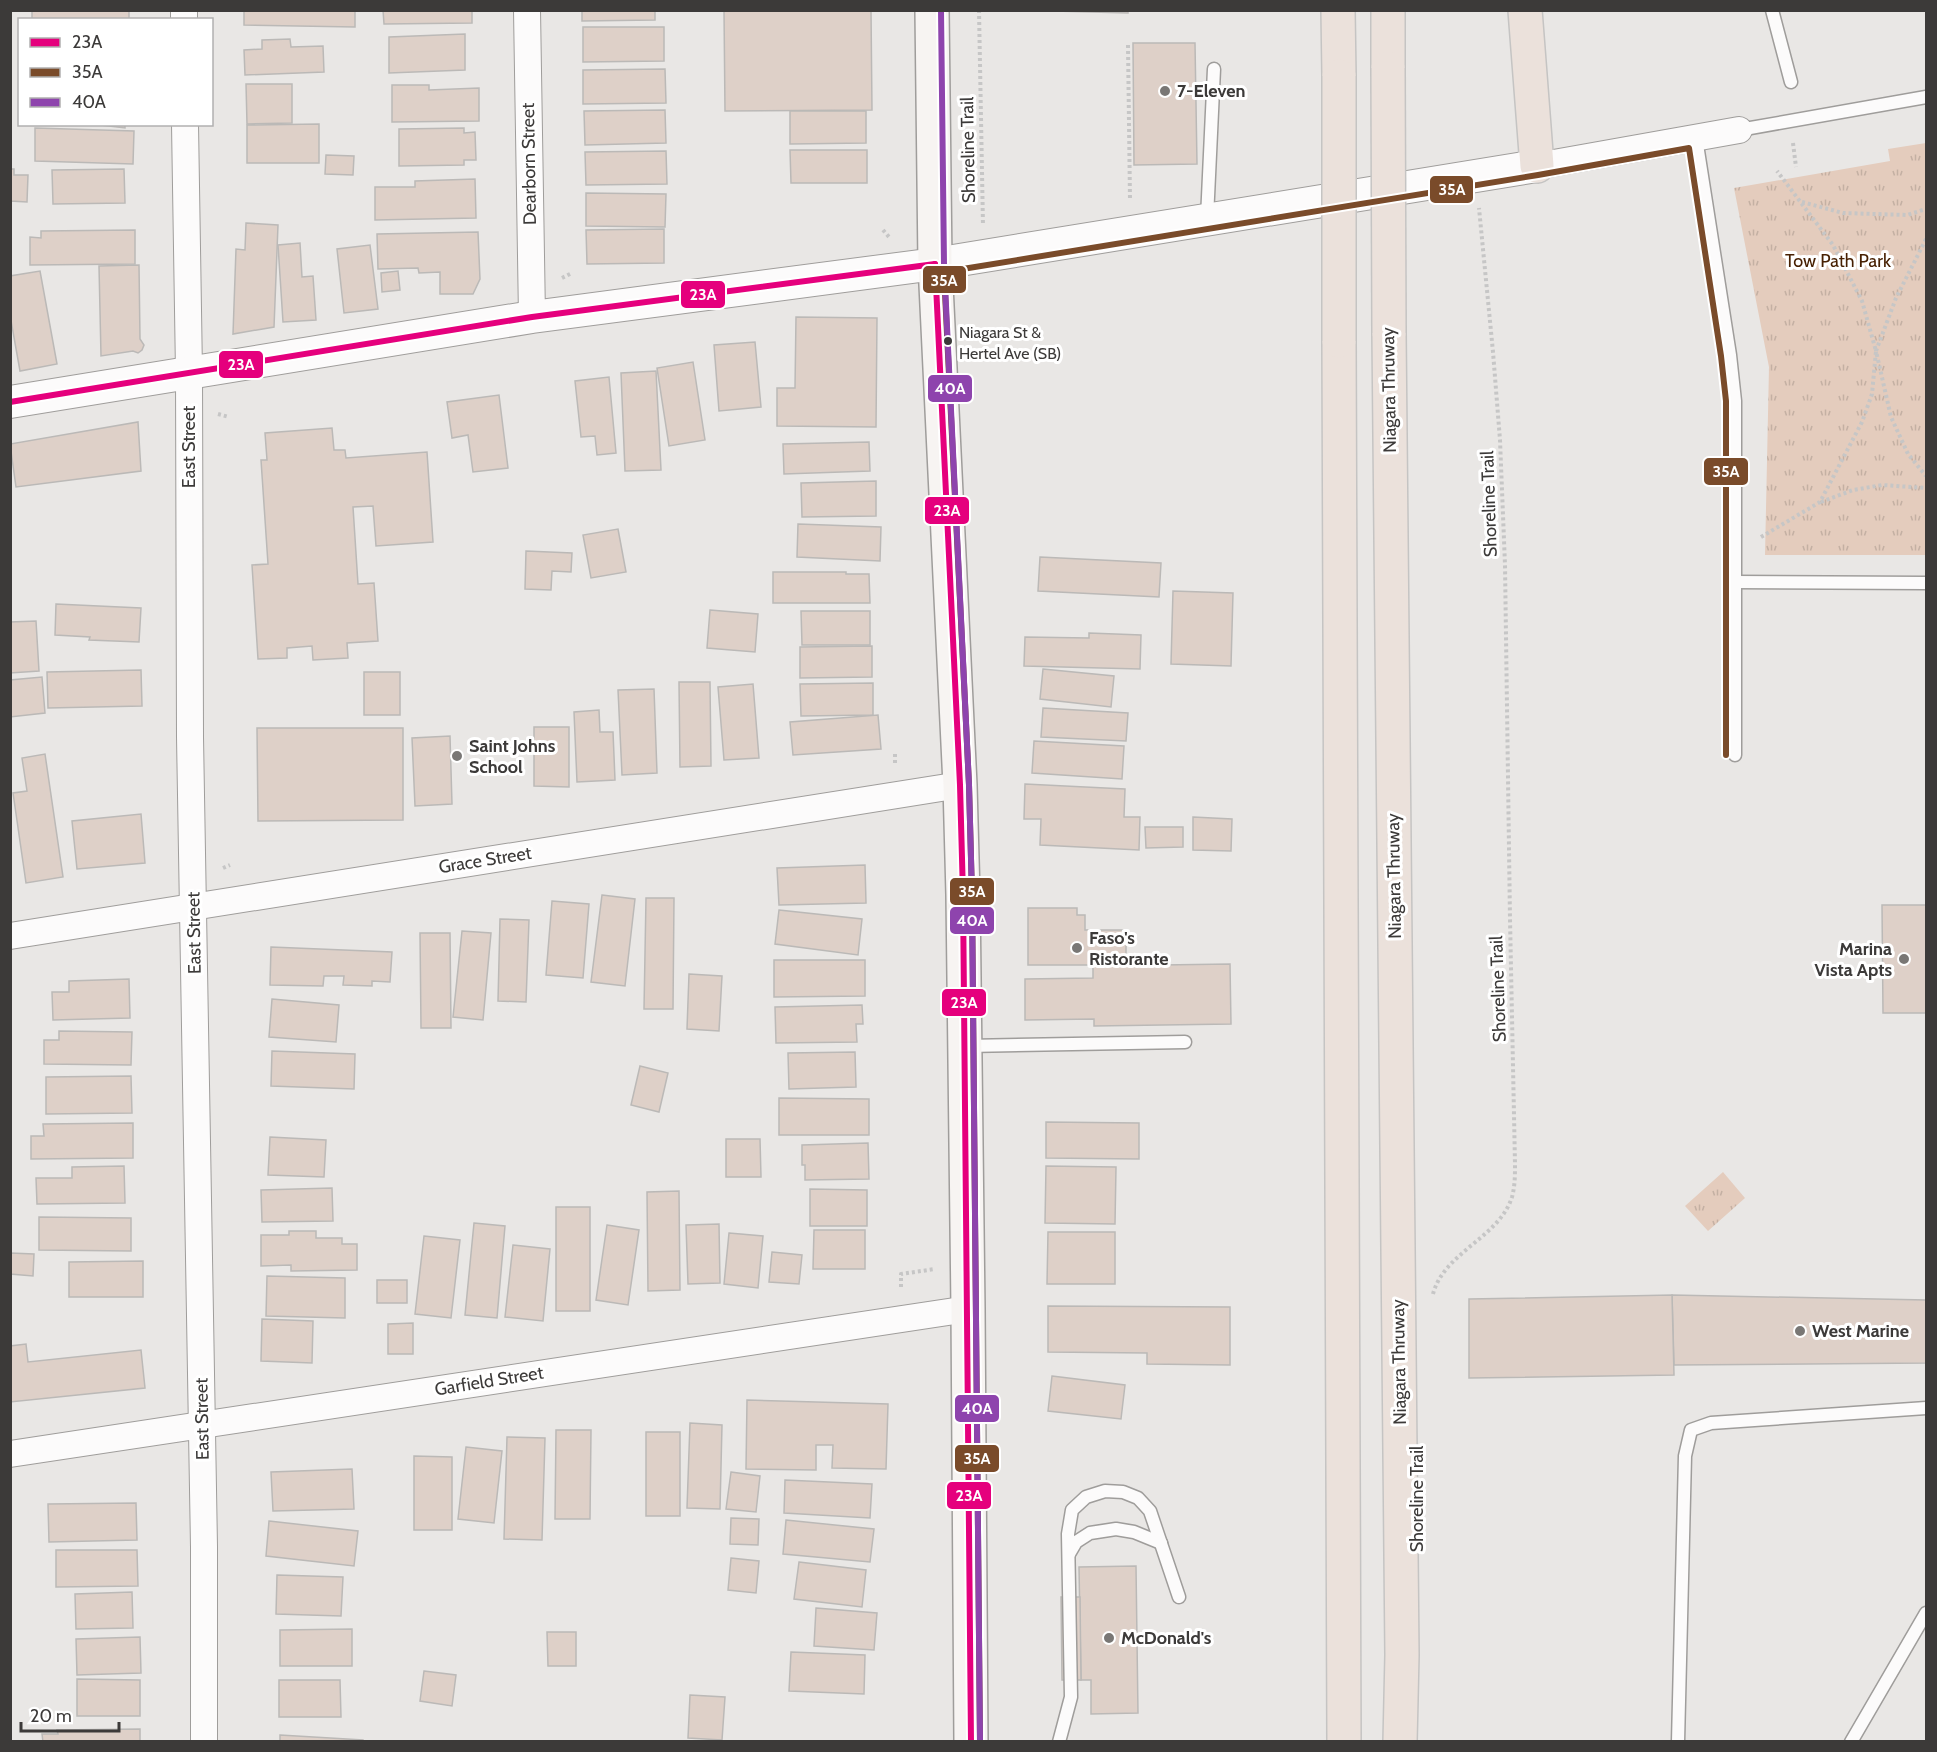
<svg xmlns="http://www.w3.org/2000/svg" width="1937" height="1752" font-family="Cabin,sans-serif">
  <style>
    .park { fill: url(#park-tufts) }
    .building { fill: #ded0c8; stroke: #bbb9b7; stroke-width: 1.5 }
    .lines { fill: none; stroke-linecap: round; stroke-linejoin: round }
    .service-casing { stroke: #9f9d9b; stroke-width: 15 }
    .minor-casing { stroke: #9f9d9b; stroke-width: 28 }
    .tertiary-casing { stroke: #9f9d9b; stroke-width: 34 }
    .secondary-casing { stroke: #9f9d9b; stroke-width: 36 }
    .motorway-casing { stroke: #c5c4c3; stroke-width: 36 }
    .path { stroke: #c6c6c6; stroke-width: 4; stroke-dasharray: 3 3; stroke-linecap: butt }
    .service { stroke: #fcfbfb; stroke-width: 12 }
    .minor { stroke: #fcfbfb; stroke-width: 26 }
    .tertiary { stroke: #fcfbfb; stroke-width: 32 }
    .secondary { stroke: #f7f4f2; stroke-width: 33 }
    .motorway { stroke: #ebe1db; stroke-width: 33 }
    .motorway-bridge-casing { stroke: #c5c4c3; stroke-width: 36; stroke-linecap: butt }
    .motorway-bridge { stroke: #ebe1db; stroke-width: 33 }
    .bus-1-casing { stroke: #fff; stroke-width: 10 }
    .bus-2-casing { stroke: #fff; stroke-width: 10 }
    .bus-3-casing { stroke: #fff; stroke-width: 10 }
    .bus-1 { stroke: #e5007d; stroke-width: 6 }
    .bus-2 { stroke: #7a4b2a; stroke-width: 6 }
    .bus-3 { stroke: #8e44ad; stroke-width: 6 }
    .poi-dot { fill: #797775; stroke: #fff; stroke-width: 2 }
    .bus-dot { fill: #3c3a39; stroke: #fff; stroke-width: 2 }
    .labels { text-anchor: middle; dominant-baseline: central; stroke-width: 6; stroke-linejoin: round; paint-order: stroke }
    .bus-label { font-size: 16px; fill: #3c3a39; stroke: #fff; text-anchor: start }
    .poi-label { font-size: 18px; font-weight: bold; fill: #3c3a39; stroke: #fff; text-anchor: start }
    .street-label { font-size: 18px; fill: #3c3a39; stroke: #fff }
    .park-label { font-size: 18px; fill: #472002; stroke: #fff }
    .line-badge { stroke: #fff; stroke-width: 2 }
    .badge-label { font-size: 16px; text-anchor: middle; font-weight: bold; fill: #fff }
  </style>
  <defs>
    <pattern id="park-tufts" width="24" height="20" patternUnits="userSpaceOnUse" patternTransform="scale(1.5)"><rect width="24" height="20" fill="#e4ccbd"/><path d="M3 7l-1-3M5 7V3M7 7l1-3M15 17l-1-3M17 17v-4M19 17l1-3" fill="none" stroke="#c4b0a3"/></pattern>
  </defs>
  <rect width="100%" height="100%" fill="#e9e7e5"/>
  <g class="park">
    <path d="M1926,143V555H1765L1769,367L1734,188L1890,161L1888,149Z"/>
    <path d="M1723,1172L1745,1198L1708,1231L1685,1206Z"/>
  </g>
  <g class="building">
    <rect x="32" y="10" width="97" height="10"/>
    <path d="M244,10H355V27L244,25Z"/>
    <path d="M383,10H472V23L384,24Z"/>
    <path d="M582,10H655V20L582,21Z"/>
    <path d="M724,10H871L872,110L725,111Z"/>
    <path d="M1013,10H1128V13Z"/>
    <path d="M583,27H664V61L583,62Z"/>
    <path d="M465,34V70L389,73V37Z"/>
    <path d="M290,39L291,47L323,46L324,72L245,75L244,50L262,49V40Z"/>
    <path d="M1133,43H1195L1197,164L1134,165Z"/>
    <path d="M665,69L666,103L583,104V70Z"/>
    <path d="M246,84H292V123L247,124Z"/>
    <path d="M392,85H429V90L479,88V121L392,122Z"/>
    <path d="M665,110L666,143L585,145L584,111Z"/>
    <path d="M790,111H866V143L790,144Z"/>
    <path d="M92,124H125V128Z"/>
    <path d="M319,124V163H247V125Z"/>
    <path d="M35,128L134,131L133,164L35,161Z"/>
    <path d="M464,128V133L475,132L476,160H464V165L399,166V129Z"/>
    <path d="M790,150H867V183H791Z"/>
    <path d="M666,151L667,184L586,185L585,152Z"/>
    <path d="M326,155L354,156L353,175L325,174Z"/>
    <path d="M10,169H14V175H28L27,202L10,201Z"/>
    <path d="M124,169L125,203L53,204L52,170Z"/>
    <path d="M475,179L476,218L375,220V187H415V181Z"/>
    <path d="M586,193L666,194L665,227L586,226Z"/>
    <path d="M246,223L278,225L274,327L233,334L236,249L245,250Z"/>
    <path d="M664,229V263L587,264L586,230Z"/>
    <path d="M135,230V264L30,265V237L41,238V231Z"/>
    <path d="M478,232L480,279L473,294H440V272L419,273L418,268L378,269L377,234Z"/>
    <path d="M300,243L302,277L313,276L316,320L283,322L278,245Z"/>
    <path d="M370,245L378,309L344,313L337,249Z"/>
    <path d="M139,265L140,339L144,345L142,350L138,353L133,351L101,356L99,266Z"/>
    <path d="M40,271L57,364L20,371L10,315V276Z"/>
    <path d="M398,271L400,290L382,292L381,273Z"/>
    <path d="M796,317L877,318L876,427L777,426V388H795Z"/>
    <path d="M755,342L761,407L719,411L714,345Z"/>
    <path d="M693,362L705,440L669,446L657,368Z"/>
    <path d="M656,371L661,470L625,471L621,373Z"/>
    <path d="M609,377L616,453L597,455L595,436L581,437L575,381Z"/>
    <path d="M499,395L508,468L473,472L468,435L452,438L447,402Z"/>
    <path d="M138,422L141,471L16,487L10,444Z"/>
    <path d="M332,428L334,450H345L346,458L427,452L433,542L376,546L373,506L353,507L358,584L374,583L378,641L347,643L348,658L313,660L312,646L287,648V658L258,659L252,565L268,564L261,460H267L265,433Z"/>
    <path d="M869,442L870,471L784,474L783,444Z"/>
    <path d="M876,481V516L802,517L801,483Z"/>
    <path d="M798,524L881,527L880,561L797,557Z"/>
    <path d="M618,529L626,572L591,578L583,535Z"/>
    <path d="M526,551L572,553L571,572L552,571L551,590L525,589Z"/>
    <path d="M1040,557L1161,563L1159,597L1038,591Z"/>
    <path d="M773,572H846V574H869L870,603H773Z"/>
    <path d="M1173,591L1233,593L1231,666L1171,664Z"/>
    <path d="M56,604L141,608L139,642L89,640L90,637L55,635Z"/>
    <path d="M710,610L758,614L755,652L707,648Z"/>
    <path d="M801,611H870V645H802Z"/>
    <path d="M36,621L39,671L10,673V622Z"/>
    <path d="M1089,633L1141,635L1140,669L1024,666L1025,637L1089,638Z"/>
    <path d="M872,646V677L800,678V647Z"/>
    <path d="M1043,669L1114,676L1111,707L1040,699Z"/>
    <path d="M141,670L142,706L48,708L47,672Z"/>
    <rect x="364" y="672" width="36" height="43"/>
    <path d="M42,677L45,713L10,717V680Z"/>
    <path d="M679,682H710L711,766L680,767Z"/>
    <path d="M873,683V715L801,716L800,684Z"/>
    <path d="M753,684L759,758L724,760L718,687Z"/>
    <path d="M654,689L657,773L622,775L618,690Z"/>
    <path d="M1043,708L1128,713L1126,741L1041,737Z"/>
    <path d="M599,710L600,732H613L615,780L577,782L574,712Z"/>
    <path d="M878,715L881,749L793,755L790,722Z"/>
    <path d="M534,727H569V787L534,786Z"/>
    <path d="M257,728H403V820L258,821Z"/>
    <path d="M450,736L452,804L415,806L412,738Z"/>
    <path d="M1034,741L1124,746L1122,779L1032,773Z"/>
    <path d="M45,754L63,877L26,883L13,793L27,791L22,758Z"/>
    <path d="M1025,784L1125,789L1124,817H1140L1139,850L1040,845L1041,819H1024Z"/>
    <path d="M141,814L145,863L77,869L72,821Z"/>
    <path d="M1193,817L1232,819L1231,851L1193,850Z"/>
    <path d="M1145,827H1183V847L1146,848Z"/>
    <path d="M865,865L866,903L779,905L777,868Z"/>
    <path d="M602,895L635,899L625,986L591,982Z"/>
    <path d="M646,898H674L673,1009H644Z"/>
    <path d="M552,901L589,904L583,978L546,975Z"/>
    <path d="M1882,905H1926V1013H1883Z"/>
    <path d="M1028,908H1077V915H1085V930H1126V965H1028Z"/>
    <path d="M779,910L862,919L858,955L775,944Z"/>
    <path d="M500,919L529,920L526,1002L498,1001Z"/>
    <path d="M462,931L491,933L483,1020L453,1017Z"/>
    <path d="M420,933H450L451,1028H421Z"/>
    <path d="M271,947L392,952L390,982L372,981V986L343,985L344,976H324L323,986L270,985Z"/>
    <path d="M774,960H865V996L774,997Z"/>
    <path d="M1230,964L1231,1024L1094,1026V1019L1025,1020V979L1093,978V966Z"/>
    <path d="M689,974L722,976L719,1031L687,1029Z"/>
    <path d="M129,979L130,1018L53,1020L52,992H69V981Z"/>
    <path d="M272,999L339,1005L336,1042L269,1037Z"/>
    <path d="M862,1005L863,1024H856L857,1042L776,1043L775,1007Z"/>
    <path d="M59,1031L132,1032L131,1065L44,1064V1040H59Z"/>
    <path d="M272,1051L355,1054L354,1089L271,1086Z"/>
    <path d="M855,1052L856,1087L789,1089L788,1053Z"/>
    <path d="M640,1066L668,1073L659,1112L631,1105Z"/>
    <path d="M131,1076L132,1113L46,1114V1077Z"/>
    <path d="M779,1098L869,1099V1135H779Z"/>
    <path d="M1046,1122L1139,1123V1159L1046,1158Z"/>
    <path d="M133,1123V1158L31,1159V1136H44L43,1124Z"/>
    <path d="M270,1137L326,1140L324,1177L268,1175Z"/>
    <path d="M726,1139H760L761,1177H726Z"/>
    <path d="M868,1143L869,1179L805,1180V1165H802V1145Z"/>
    <path d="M124,1166L125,1203L37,1204L36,1178H72V1167Z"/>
    <path d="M1046,1166L1116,1167L1115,1224L1045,1223Z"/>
    <path d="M332,1188L333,1221L262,1222L261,1190Z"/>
    <path d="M810,1189L867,1190V1226H810Z"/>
    <path d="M679,1191L680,1290L648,1291L647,1192Z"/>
    <rect x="556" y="1207" width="34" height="104"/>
    <path d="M39,1217L131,1218V1251L39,1250Z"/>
    <path d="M474,1223L505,1226L497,1318L465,1315Z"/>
    <path d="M719,1224L720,1283L688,1284L686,1225Z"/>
    <path d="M607,1225L639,1230L628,1305L596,1300Z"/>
    <path d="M814,1230H865V1269H813Z"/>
    <path d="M289,1231H316V1238H342V1244H357V1270L291,1271V1265L261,1266V1235H289Z"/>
    <path d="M1048,1232H1115V1284H1047Z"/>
    <path d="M729,1233L763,1236L758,1288L724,1284Z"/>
    <path d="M424,1236L460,1240L451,1318L415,1314Z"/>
    <path d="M513,1245L550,1249L543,1321L505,1317Z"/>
    <path d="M772,1252L802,1255L799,1284L769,1282Z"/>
    <path d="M10,1253L34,1254L33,1276L10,1274Z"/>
    <path d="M143,1261V1297H69V1262Z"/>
    <path d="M267,1276L345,1278V1318L266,1316Z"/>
    <rect x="377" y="1280" width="30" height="23"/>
    <path d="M1672,1295L1926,1300V1363L1674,1365Z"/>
    <path d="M1672,1295L1674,1375L1469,1378V1299Z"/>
    <path d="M1048,1306L1230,1307V1365L1147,1364V1353L1048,1352Z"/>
    <path d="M262,1319L313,1321L312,1363L261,1361Z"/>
    <path d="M413,1323V1354H388V1324Z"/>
    <path d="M26,1344L28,1362L141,1350L145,1388L10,1402V1346Z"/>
    <path d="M1052,1376L1125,1385L1121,1419L1048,1411Z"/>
    <path d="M747,1400L888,1404L886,1469L832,1468L833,1445H816V1470L746,1469Z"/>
    <path d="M690,1423L722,1425L720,1509L687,1508Z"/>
    <path d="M556,1430H591L590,1519H555Z"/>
    <rect x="646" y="1432" width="34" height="84"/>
    <path d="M507,1437L545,1438L542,1540L504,1539Z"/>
    <path d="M466,1447L502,1451L494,1523L458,1519Z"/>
    <path d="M414,1456L452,1457V1530H414Z"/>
    <path d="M352,1469L354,1509L273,1511L271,1472Z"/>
    <path d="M731,1472L760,1476L756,1512L726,1509Z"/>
    <path d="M785,1480L872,1484L870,1518L784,1513Z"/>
    <path d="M136,1503L137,1540L49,1542L48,1504Z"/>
    <path d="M731,1518L759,1519L758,1545L730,1544Z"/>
    <path d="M786,1520L874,1529L870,1562L783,1554Z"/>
    <path d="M269,1521L358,1531L354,1566L266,1556Z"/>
    <path d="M56,1550H137L138,1586L56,1587Z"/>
    <path d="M731,1558L759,1561L756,1593L728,1590Z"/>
    <path d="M799,1562L866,1570L862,1607L794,1599Z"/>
    <path d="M1136,1566L1138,1713L1091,1714V1680H1081L1079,1567Z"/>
    <path d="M277,1575L343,1577L341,1616L276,1614Z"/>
    <path d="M132,1592L133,1628L76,1629L75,1594Z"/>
    <path d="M1061,1597H1080L1081,1680H1062Z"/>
    <path d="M816,1608L877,1613L874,1650L814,1646Z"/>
    <path d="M352,1629V1666H280V1630Z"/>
    <path d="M547,1632H576V1666H548Z"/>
    <path d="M140,1637L141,1673L77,1675L76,1639Z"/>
    <path d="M791,1652L865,1655L864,1694L789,1691Z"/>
    <path d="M424,1671L456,1675L452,1706L420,1701Z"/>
    <path d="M77,1679L140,1680V1716H77Z"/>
    <path d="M279,1680H340L341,1717H279Z"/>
    <path d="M690,1695L725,1697L722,1740L688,1738Z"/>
    <path d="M140,1729V1742H43L42,1734H58L57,1730Z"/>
    <path d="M280,1735L363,1740V1742H280Z"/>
  </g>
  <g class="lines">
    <defs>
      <g id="service">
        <path d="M1772,10L1791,82"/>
        <path d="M1739,130L1926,97"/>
        <path d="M1696,138L1730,355L1735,401V755"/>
        <path d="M1207,218L1214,69"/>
        <path d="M1735,582L1926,583"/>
        <path d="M967,1046L1185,1042"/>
        <path d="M1069,1554L1076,1542L1090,1533L1116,1529L1134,1532L1161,1543"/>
        <path d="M1059,1742L1071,1697L1068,1534L1072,1510L1086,1497L1105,1491L1123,1492L1138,1498L1150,1511L1179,1597"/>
        <path d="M1678,1742L1685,1456L1691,1430L1711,1423L1926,1408"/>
        <path d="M1851,1742L1926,1613"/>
      </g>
      <g id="minor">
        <path d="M184,10V20"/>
        <path d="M527,10L532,317"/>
        <path d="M185,124L189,372L190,737L204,1547V1742"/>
        <path d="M1537,166L1739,130"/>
        <path d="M10,936L960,785"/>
        <path d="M10,1454L968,1309"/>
      </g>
      <path id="tertiary" d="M10,402L532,317L935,264L1537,166"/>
      <path id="secondary" d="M932,10L935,264L960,785L963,895L968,1309L971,1742"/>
      <g id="motorway">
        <path d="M1338,10L1339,76"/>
        <path d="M1388,10V68"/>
        <path d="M1525,10L1537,166"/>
        <path d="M1389,333L1402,1655L1400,1742"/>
        <path d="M1339,341L1344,1742"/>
      </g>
    </defs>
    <use href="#service" class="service-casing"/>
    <use href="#minor" class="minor-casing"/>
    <use href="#tertiary" class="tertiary-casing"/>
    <use href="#secondary" class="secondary-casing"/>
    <use href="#motorway" class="motorway-casing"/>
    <g class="path">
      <path d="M979,10L983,226"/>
      <path d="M1128,45L1130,200"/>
      <path d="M1793,143L1796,167"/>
      <path d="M1802,202L1843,213L1907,215L1926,209"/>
      <path d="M883,230L889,237"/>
      <path d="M1926,239L1896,298L1876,351L1891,417L1908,454L1926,476"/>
      <path d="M562,278L572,273"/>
      <path d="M218,414L229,417"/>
      <path d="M1821,502L1853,490L1882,485L1926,488"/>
      <path d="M1761,537L1820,502L1862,422L1872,394L1876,351L1862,301L1833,245L1777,171"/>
      <path d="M895,754V764"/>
      <path d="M223,868L230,865"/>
      <path d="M901,1287V1274L935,1269"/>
      <path d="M1433,1294C1444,1252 1499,1238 1512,1197C1515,1186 1515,1175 1515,1164L1510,919L1505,565L1500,440L1493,352L1479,208"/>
    </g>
    <use href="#service" class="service"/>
    <use href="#minor" class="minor"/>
    <use href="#tertiary" class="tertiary"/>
    <use href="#secondary" class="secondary"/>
    <use href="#motorway" class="motorway"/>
    <defs>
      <g id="motorway-bridge">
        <path d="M1388,68L1389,333"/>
        <path d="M1339,76V341"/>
      </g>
    </defs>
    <use href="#motorway-bridge" class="motorway-bridge-casing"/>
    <use href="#motorway-bridge" class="motorway-bridge"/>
    <defs>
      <g id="bus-1">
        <path d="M935,264L960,785L963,895L971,1742"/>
        <path d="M10,402L532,317L935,264"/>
      </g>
      <path id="bus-2" d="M980,1742L972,895L969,785L944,272L1538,175L1689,148L1721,356L1726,401V755"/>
      <path id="bus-3" d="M941,10L944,264L969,785L972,895L980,1742"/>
    </defs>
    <use href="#bus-1" class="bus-1-casing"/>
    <use href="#bus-2" class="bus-2-casing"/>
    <use href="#bus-3" class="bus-3-casing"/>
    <use href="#bus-1" class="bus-1"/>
    <use href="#bus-2" class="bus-2"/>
    <use href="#bus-3" class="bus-3"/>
  </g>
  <g class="poi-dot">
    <circle cx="1165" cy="91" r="6"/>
    <circle cx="457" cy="756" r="6"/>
    <circle cx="1077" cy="948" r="6"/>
    <circle cx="1904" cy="959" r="6"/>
    <circle cx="1800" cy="1331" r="6"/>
    <circle cx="1109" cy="1638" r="6"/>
  </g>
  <circle class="bus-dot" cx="948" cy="341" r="5"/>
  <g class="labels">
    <g class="bus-label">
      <text x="959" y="332">Niagara St &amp;<tspan x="959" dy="21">Hertel Ave (SB)</tspan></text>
    </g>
    <g class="poi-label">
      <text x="1177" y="91">7-Eleven</text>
      <text x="469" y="746">Saint Johns<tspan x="469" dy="21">School</tspan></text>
      <text x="1089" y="938">Faso's<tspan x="1089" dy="21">Ristorante</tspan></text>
      <text x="1892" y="949" text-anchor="end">Marina<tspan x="1892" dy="21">Vista Apts</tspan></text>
      <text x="1812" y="1331">West Marine</text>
      <text x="1121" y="1638">McDonald's</text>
    </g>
    <g class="street-label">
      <text transform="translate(968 150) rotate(-91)">Shoreline Trail</text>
      <text transform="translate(529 164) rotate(-91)">Dearborn Street</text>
      <text transform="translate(1389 390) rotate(-91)">Niagara Thruway</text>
      <text transform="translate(189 447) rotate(-90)">East Street</text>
      <text transform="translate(1489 504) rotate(-92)">Shoreline Trail</text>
      <text transform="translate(485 860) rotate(-9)">Grace Street</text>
      <text transform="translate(1394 876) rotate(-91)">Niagara Thruway</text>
      <text transform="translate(194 933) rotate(-91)">East Street</text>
      <text transform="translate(1498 989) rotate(-92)">Shoreline Trail</text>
      <text transform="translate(1399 1362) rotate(-91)">Niagara Thruway</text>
      <text transform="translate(489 1381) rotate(-9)">Garfield Street</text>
      <text transform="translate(202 1419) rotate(-91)">East Street</text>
      <text transform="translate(1417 1499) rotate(-90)">Shoreline Trail</text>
    </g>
    <g class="park-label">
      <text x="1838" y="261">Tow Path Park</text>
    </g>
  </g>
  <g class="line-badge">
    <rect x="1429" y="175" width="45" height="29" rx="6" fill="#7a4b2a"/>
    <rect x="922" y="265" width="45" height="29" rx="6" fill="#7a4b2a"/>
    <rect x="680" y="280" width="46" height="29" rx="6" fill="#e5007d"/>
    <rect x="218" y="350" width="46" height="29" rx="6" fill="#e5007d"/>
    <rect x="927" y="374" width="46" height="29" rx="6" fill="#8e44ad"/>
    <rect x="1703" y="457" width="46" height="29" rx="6" fill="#7a4b2a"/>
    <rect x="924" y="496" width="46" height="29" rx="6" fill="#e5007d"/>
    <rect x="949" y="877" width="46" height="29" rx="6" fill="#7a4b2a"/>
    <rect x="949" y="906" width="46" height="29" rx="6" fill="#8e44ad"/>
    <rect x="941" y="988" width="46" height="29" rx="6" fill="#e5007d"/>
    <rect x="954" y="1394" width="46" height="29" rx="6" fill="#8e44ad"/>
    <rect x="954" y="1444" width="46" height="29" rx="6" fill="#7a4b2a"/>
    <rect x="946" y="1481" width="46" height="29" rx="6" fill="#e5007d"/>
  </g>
  <g class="badge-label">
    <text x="1452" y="195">35A</text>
    <text x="944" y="286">35A</text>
    <text x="703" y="300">23A</text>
    <text x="241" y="370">23A</text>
    <text x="950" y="394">40A</text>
    <text x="1726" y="477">35A</text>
    <text x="947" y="516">23A</text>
    <text x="972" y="897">35A</text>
    <text x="972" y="926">40A</text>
    <text x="964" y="1008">23A</text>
    <text x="977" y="1414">40A</text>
    <text x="977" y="1464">35A</text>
    <text x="969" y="1501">23A</text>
  </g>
  <rect width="1937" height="1752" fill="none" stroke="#3c3a39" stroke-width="24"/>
  <rect x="18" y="18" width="195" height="108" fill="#ffffff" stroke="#b1b0b0" stroke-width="1.5"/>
  <rect x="30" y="38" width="30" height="9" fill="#e5007d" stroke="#b1b0b0" stroke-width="1.5"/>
  <text x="72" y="48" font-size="18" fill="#3c3a39">23A</text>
  <rect x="30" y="68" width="30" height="9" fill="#7a4b2a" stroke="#b1b0b0" stroke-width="1.5"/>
  <text x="72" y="78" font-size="18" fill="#3c3a39">35A</text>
  <rect x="30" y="98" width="30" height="9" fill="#8e44ad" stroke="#b1b0b0" stroke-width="1.5"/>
  <text x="72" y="108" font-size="18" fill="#3c3a39">40A</text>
  <path d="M21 1722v9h98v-9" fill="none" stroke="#3c3a39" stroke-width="3"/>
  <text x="30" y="1722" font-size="18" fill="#3c3a39" stroke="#ffffff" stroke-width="4.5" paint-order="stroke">20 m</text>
</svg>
